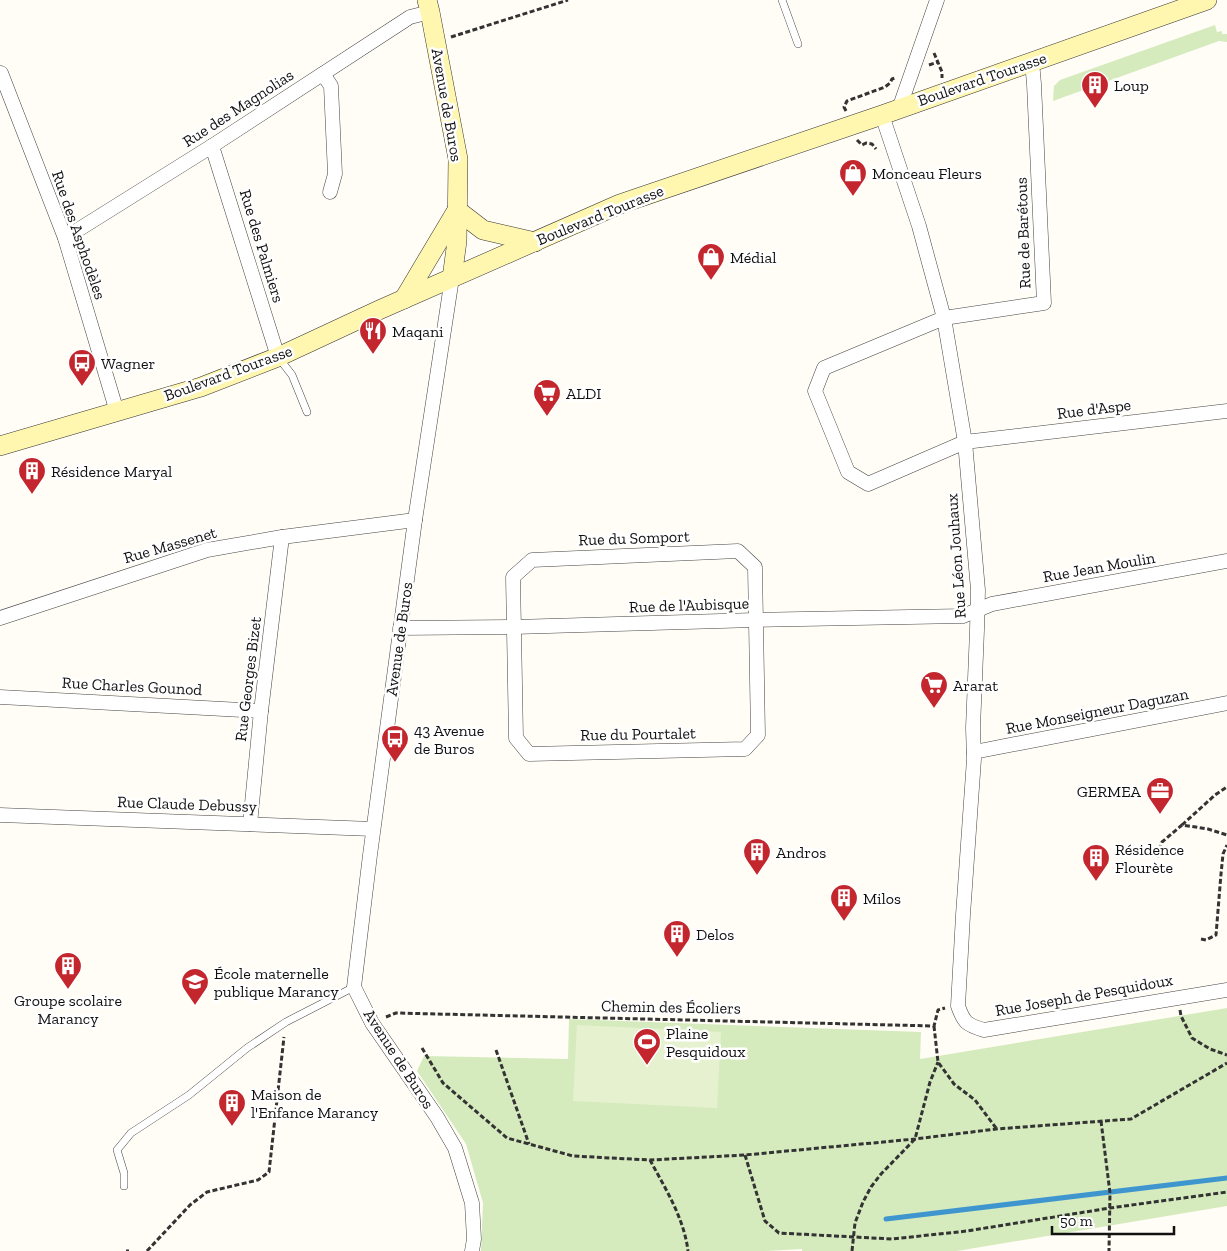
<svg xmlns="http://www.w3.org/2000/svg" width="1227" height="1251" font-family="'Zilla Slab',serif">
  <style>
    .green { fill: #d5ebbd }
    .pitch { fill: #e6f2cf }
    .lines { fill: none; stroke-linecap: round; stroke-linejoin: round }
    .stream { stroke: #3f96cf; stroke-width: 5 }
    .lane-casing { stroke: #444; stroke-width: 8 }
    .street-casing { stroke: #444; stroke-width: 15 }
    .secondary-casing { stroke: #333; stroke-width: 20 }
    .path { stroke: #333; stroke-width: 3; stroke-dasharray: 5 2.5; stroke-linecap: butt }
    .lane { stroke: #fff; stroke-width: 7 }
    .street { stroke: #fff; stroke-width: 14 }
    .secondary { stroke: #fff6b0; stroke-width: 19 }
    .labels { text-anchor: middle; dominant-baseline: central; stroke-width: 5; stroke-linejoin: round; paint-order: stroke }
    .street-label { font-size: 16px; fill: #111; stroke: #fff }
    .poi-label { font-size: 16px; fill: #111; stroke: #fff; text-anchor: start }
  </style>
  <rect width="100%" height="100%" fill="#fffdf5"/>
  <g class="green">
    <path d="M1215,25L1217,32L1222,31V34H1227V42L1219,41L1053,101L1054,86L1060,80Z"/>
    <path d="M1227,1008V1206L957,1251H802V1249L766,1251H481L483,1203L466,1144L417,1071L424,1056L568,1059L569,1019L921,1032L920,1059Z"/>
  </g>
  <path class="pitch" d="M577,1025L721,1032L717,1108L573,1101Z"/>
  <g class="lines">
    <path class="stream" d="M886,1219L1227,1178"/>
    <defs>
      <g id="lane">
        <path d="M782,0L798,44"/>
        <path d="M278,357L292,375L307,412"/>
        <path d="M124,1186V1173L117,1150L131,1133L189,1095L247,1048L286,1022L354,987"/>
      </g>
      <g id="street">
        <path d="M1032,62L1034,84L1044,303L944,318L824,368L815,391L848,472L868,484L965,442L1227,411"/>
        <path d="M1,73L65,238L117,412"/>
        <path d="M323,74L331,86L335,174L330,192"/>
        <path d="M899,109L937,0"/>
        <path d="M882,115L919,226L944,318L965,442L978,590L977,630L973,728L974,759L963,915L958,1006C964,1023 967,1025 984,1030L1227,990"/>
        <path d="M212,146L278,357"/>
        <path d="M65,238L212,146L410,17L430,12"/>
        <path d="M452,278L415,520L370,855L354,987L372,1023L437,1117L455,1148L472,1203L474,1239L472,1251"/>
        <path d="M738,551L755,567L758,735L745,749L529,754L516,738L513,577L532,560Z"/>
        <path d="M0,618L207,550L282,537L415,520"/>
        <path d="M400,628L514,627L755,620L963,616L992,604L1227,561"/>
        <path d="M0,697L261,711"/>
        <path d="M974,752L1227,703"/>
        <path d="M0,815L373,829"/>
        <path d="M250,824L261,711L282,537"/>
      </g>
      <g id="secondary">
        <path d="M427,0L430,12L458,159L457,241L452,278"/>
        <path d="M404,299L457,210L483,230L535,242"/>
        <path d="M0,446L201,387L278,357L379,310L620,204L882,115L1207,0"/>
      </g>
    </defs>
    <use href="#lane" class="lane-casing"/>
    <use href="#street" class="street-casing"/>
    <use href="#secondary" class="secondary-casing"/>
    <g class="path">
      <path d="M451,37L568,0"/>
      <path d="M934,53L942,72V78"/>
      <path d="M929,65L938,62"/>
      <path d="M846,111L844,107L847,101L885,87L890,83L892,79L895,78"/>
      <path d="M857,140L862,145L866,143L872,144L876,149"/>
      <path d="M1182,825L1215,795L1227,787"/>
      <path d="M1157,857L1162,842L1182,825L1208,829L1227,835"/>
      <path d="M1201,939L1206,940L1216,935L1221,874L1223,854L1227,845"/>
      <path d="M1180,1010L1181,1016L1192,1038L1210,1049L1227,1055"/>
      <path d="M386,1017L396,1013L934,1026L938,1010L945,1008"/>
      <path d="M934,1026L938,1062L954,1084L975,1100L996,1128"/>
      <path d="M422,1048L443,1083L507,1138L573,1156L650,1160L745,1155L915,1139L996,1129L1131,1119L1227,1063"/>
      <path d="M496,1050L529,1144"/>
      <path d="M1101,1121L1110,1193L1109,1251"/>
      <path d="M745,1155L765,1221L779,1233L892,1239L967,1231L1110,1208L1227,1192"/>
      <path d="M650,1160C665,1188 684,1218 688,1251"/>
      <path d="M126,1251H129"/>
      <path d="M147,1251L190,1205L207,1192L258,1180L269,1172L284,1037"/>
      <path d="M852,1251L855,1223L863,1202L871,1187L881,1174L915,1139L930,1082L938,1062"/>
    </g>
    <use href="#lane" class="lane"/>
    <use href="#street" class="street"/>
    <use href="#secondary" class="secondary"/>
  </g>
  <defs>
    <symbol id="building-pin" viewBox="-11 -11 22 30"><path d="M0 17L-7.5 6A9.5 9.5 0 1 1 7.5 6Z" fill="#c4262e" stroke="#fff"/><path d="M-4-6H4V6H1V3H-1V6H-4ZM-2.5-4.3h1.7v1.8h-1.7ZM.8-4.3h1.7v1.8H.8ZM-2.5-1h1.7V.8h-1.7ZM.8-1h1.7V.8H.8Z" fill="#fff"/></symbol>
    <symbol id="shop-pin" viewBox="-11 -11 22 30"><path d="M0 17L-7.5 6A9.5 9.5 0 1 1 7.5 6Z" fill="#c4262e" stroke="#fff"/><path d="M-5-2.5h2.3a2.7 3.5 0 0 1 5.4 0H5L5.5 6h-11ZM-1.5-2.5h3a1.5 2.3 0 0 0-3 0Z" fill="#fff"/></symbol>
    <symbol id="restaurant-pin" viewBox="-11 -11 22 30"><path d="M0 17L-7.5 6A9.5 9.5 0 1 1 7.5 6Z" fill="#c4262e" stroke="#fff"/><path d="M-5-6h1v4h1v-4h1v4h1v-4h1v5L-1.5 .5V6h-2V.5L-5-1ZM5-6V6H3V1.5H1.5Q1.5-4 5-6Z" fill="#fff"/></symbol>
    <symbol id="bus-pin" viewBox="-11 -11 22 30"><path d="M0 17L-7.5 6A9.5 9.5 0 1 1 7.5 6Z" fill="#c4262e" stroke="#fff"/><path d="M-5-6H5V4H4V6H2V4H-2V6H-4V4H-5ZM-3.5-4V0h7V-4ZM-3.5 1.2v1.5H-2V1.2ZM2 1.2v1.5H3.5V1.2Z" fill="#fff"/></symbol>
    <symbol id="supermarket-pin" viewBox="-11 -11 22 30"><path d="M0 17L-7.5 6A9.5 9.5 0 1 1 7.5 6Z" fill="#c4262e" stroke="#fff"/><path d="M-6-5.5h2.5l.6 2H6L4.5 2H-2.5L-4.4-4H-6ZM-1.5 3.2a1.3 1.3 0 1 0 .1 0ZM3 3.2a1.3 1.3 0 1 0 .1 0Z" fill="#fff"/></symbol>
    <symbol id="office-pin" viewBox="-11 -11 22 30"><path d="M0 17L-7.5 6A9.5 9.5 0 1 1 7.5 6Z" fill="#c4262e" stroke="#fff"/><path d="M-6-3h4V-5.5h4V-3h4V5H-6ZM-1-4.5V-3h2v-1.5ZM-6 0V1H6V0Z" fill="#fff"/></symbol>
    <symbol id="school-pin" viewBox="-11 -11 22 30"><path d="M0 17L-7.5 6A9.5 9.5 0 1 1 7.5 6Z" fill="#c4262e" stroke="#fff"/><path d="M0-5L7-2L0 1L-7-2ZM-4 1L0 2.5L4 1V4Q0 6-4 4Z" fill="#fff"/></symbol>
    <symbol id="stadium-pin" viewBox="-11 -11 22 30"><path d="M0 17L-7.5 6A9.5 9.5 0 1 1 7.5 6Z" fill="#c4262e" stroke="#fff"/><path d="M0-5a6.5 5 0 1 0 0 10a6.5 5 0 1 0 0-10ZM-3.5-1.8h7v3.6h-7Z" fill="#fff"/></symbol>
  </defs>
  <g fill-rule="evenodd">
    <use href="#building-pin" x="1079" y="69" width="32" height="43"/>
    <use href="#shop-pin" x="837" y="157" width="32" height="43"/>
    <use href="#shop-pin" x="695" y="241" width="32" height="43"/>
    <use href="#restaurant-pin" x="357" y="315" width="32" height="43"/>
    <use href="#bus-pin" x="66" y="347" width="32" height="43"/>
    <use href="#supermarket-pin" x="531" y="377" width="32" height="43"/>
    <use href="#building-pin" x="16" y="455" width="32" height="43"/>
    <use href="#supermarket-pin" x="918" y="669" width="32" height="43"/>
    <use href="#bus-pin" x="379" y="723" width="32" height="43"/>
    <use href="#office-pin" x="1144" y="775" width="32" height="43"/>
    <use href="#building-pin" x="741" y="836" width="32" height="43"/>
    <use href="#building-pin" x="1080" y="842" width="32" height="43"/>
    <use href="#building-pin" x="828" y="882" width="32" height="43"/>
    <use href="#building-pin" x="661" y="918" width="32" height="43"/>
    <use href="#building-pin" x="52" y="950" width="32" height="43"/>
    <use href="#school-pin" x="179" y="966" width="32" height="43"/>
    <use href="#stadium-pin" x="631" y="1026" width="32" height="43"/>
    <use href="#building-pin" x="216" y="1087" width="32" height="43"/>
  </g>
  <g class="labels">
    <g class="street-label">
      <text transform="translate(982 79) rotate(-19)">Boulevard Tourasse</text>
      <text transform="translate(447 105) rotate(80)">Avenue de Buros</text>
      <text transform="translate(238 108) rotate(-33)">Rue des Magnolias</text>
      <text transform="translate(600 215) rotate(-22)">Boulevard Tourasse</text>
      <text transform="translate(1023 233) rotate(-92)">Rue de Barétous</text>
      <text transform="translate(79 235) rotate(71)">Rue des Asphodèles</text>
      <text transform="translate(262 246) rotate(73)">Rue des Palmiers</text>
      <text transform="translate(228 373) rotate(-20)">Boulevard Tourasse</text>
      <text transform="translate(1094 409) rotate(-7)">Rue d'Aspe</text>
      <text transform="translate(634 538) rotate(-2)">Rue du Somport</text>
      <text transform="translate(170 545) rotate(-16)">Rue Massenet</text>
      <text transform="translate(956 556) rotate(-94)">Rue Léon Jouhaux</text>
      <text transform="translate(1099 567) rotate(-10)">Rue Jean Moulin</text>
      <text transform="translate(689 605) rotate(-2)">Rue de l'Aubisque</text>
      <text transform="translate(399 639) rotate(-82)">Avenue de Buros</text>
      <text transform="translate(248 679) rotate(-83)">Rue Georges Bizet</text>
      <text transform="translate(132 686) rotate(3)">Rue Charles Gounod</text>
      <text transform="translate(1097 711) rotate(-11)">Rue Monseigneur Daguzan</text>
      <text transform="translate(638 734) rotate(-1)">Rue du Pourtalet</text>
      <text transform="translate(187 804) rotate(2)">Rue Claude Debussy</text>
      <text transform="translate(1084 995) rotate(-10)">Rue Joseph de Pesquidoux</text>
      <text transform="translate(671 1007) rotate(1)">Chemin des Écoliers</text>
      <text transform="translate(399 1059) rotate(57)">Avenue de Buros</text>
    </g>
    <g class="poi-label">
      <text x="1114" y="85">Loup</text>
      <text x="872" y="173">Monceau Fleurs</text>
      <text x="730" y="257">Médial</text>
      <text x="392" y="331">Maqani</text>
      <text x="101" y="363">Wagner</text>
      <text x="566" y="393">ALDI</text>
      <text x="51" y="471">Résidence Maryal</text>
      <text x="953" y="685">Ararat</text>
      <text x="414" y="730">43 Avenue<tspan x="414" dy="18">de Buros</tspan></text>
      <text x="1141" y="791" text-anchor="end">GERMEA</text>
      <text x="1115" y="849">Résidence<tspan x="1115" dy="18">Flourète</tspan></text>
      <text x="776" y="852">Andros</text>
      <text x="863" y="898">Milos</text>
      <text x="696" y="934">Delos</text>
      <text x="214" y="973">École maternelle<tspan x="214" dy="18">publique Marancy</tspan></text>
      <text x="68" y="1000" text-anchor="middle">Groupe scolaire<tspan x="68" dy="18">Marancy</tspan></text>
      <text x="666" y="1033">Plaine<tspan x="666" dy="18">Pesquidoux</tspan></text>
      <text x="251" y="1094">Maison de<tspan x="251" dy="18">l'Enfance Marancy</tspan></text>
    </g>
  </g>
  <path d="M1052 1226v8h122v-8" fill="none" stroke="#111111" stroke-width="2.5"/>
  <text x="1060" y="1226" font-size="15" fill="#111111" stroke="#ffffff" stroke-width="4" paint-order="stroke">50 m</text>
</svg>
